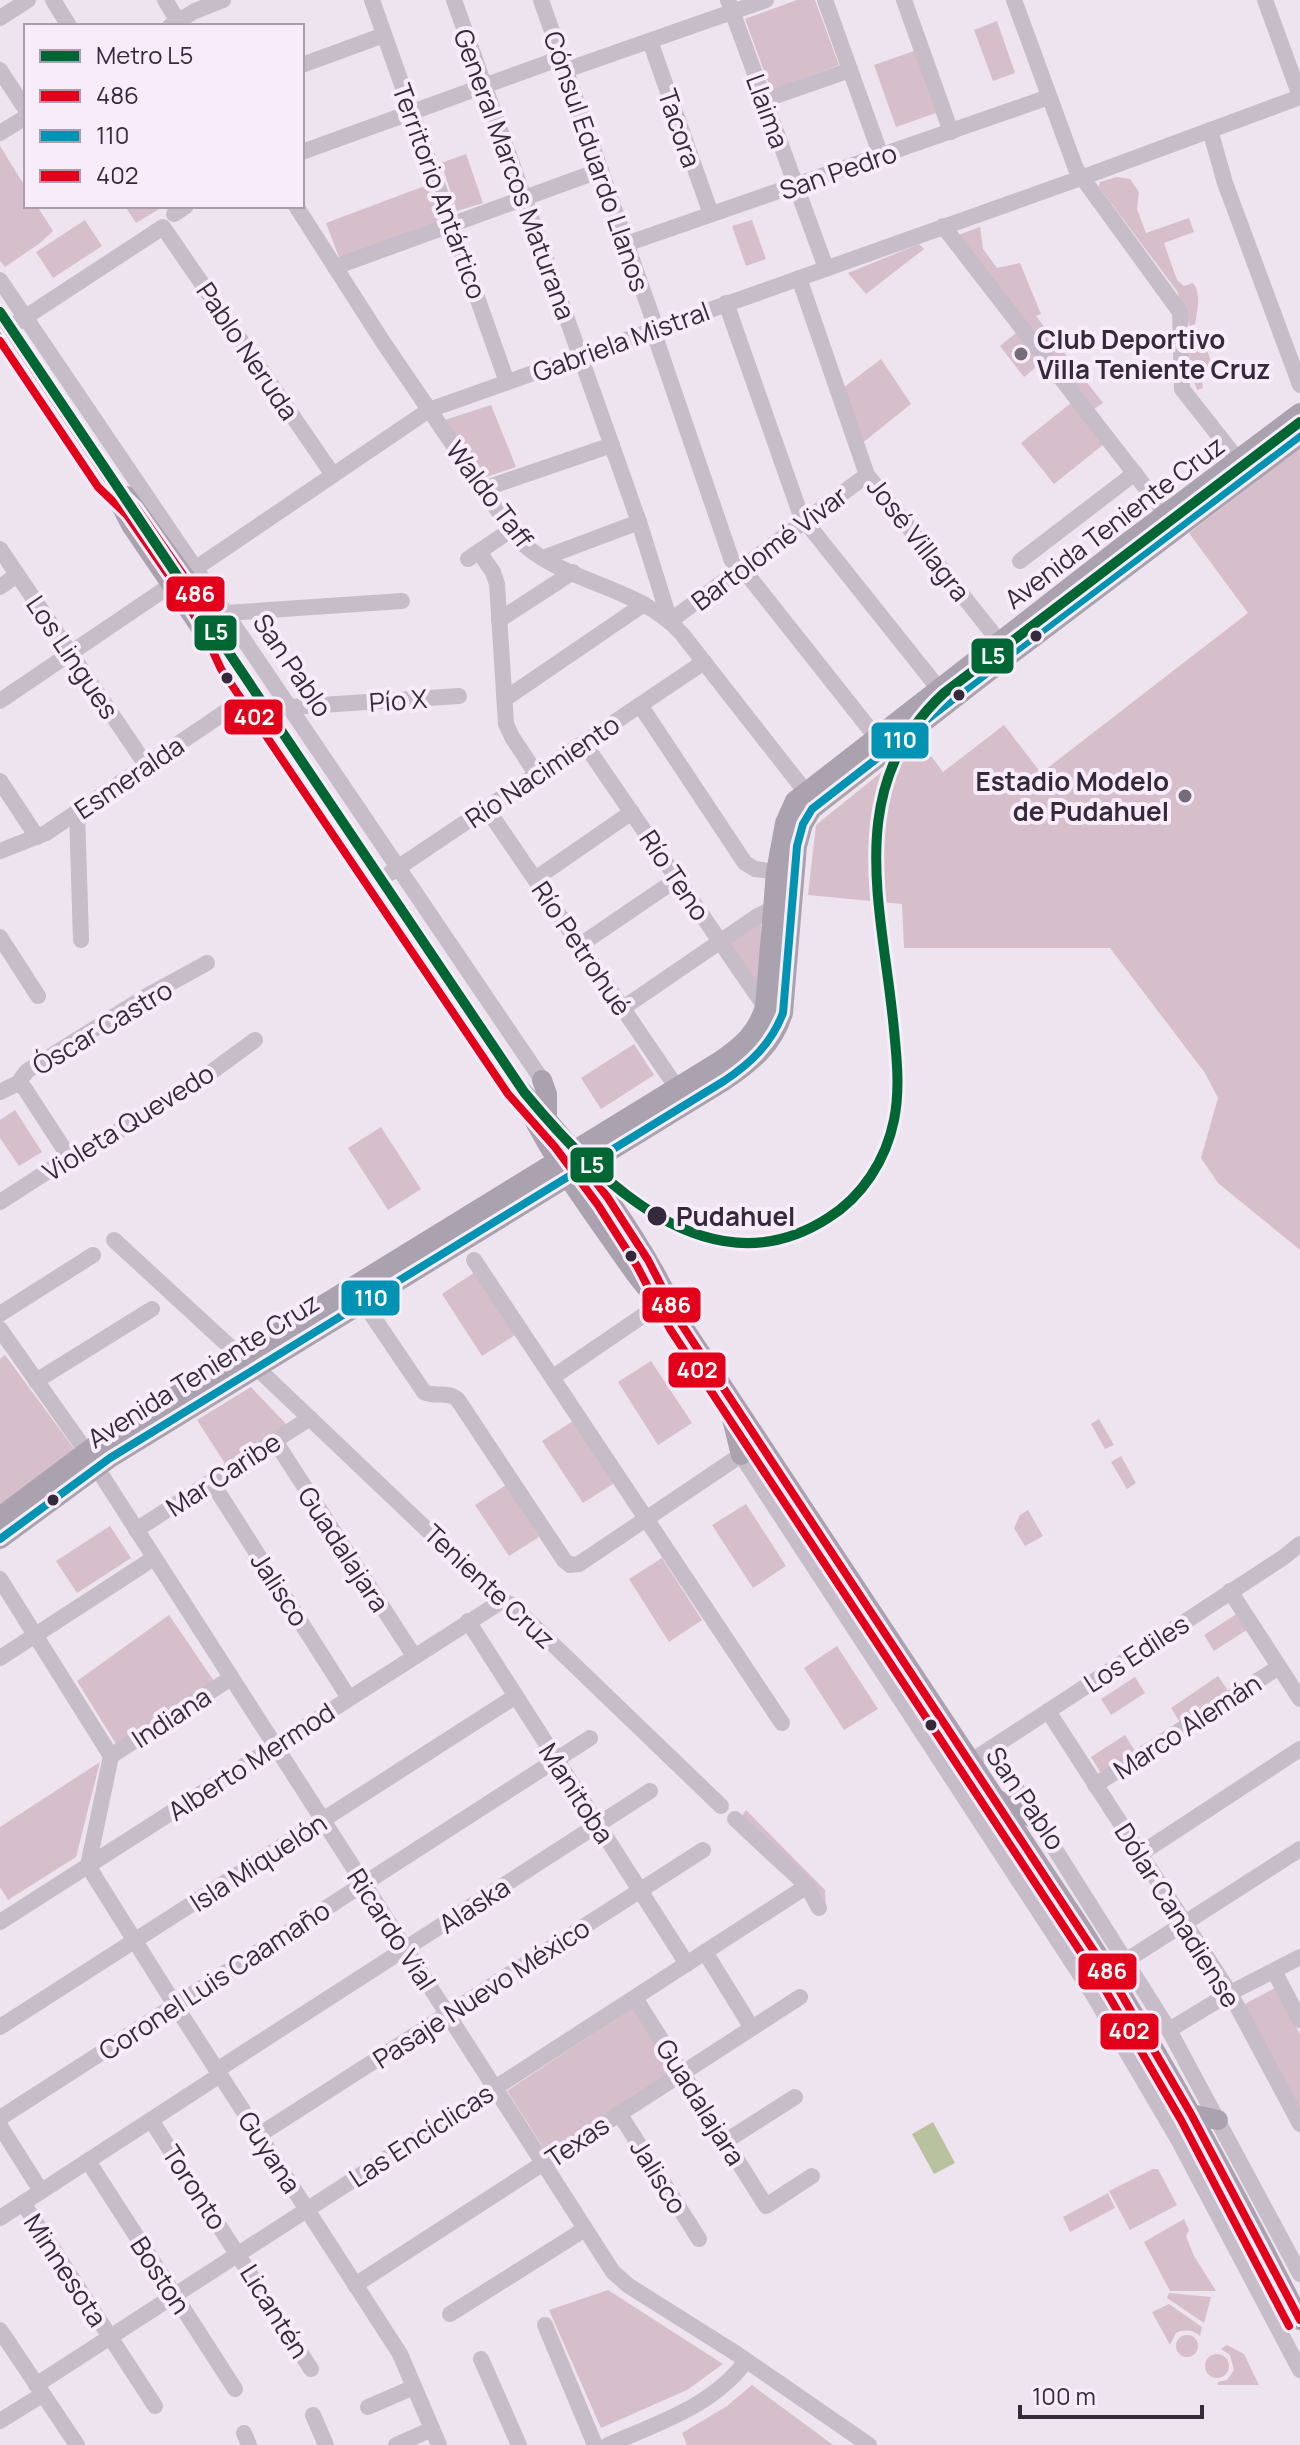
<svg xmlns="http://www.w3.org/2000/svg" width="1300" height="2445" font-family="Manrope,sans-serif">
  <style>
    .green { fill: #d7becb }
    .water { fill: #b9c29e }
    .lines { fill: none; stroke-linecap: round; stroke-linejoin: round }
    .minor { stroke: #c6bdc9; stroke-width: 16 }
    .major { stroke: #aaa2ae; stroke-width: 20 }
    .bus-1-casing { stroke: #f8ecfb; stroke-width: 14 }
    .bus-2-casing { stroke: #f8ecfb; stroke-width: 14 }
    .bus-3-casing { stroke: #f8ecfb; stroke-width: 14 }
    .bus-1 { stroke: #e2001a; stroke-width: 8 }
    .bus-2 { stroke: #0093b3; stroke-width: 8 }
    .bus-3 { stroke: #e2001a; stroke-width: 8 }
    .metro-1-casing { stroke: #f8ecfb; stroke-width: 16 }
    .metro-1 { stroke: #063; stroke-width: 10 }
    .poi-dot { fill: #756b7a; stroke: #f8ecfb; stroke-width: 3 }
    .bus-dot { fill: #342a3b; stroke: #f8ecfb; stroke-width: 3 }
    .labels { text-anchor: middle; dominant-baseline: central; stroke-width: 8; stroke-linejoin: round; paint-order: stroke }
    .street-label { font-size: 26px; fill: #342a3b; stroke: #f8ecfb }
    .poi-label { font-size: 26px; font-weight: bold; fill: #342a3b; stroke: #f8ecfb; text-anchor: start }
    .stop-label { font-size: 26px; font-weight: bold; fill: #342a3b; stroke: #f8ecfb; text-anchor: start }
    .line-badge { stroke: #f8ecfb; stroke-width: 3 }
    .badge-label { font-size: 22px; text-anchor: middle; font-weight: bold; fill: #fff }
  </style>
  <rect width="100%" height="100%" fill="#ede4ef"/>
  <g class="green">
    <path d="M797,0H815L839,65L771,90L745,19Z"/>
    <path d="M997,21L1015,73L993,81L974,30Z"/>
    <path d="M914,51L936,113L896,127L874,65Z"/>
    <path d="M0,146L26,188V206H37L53,231L40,243L5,267L0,261Z"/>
    <path d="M466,154L483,203L457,211L441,163Z"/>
    <path d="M1117,177L1130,179L1139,192L1137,209L1146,233L1189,218L1194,232L1164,243L1177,280L1184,286L1193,283C1202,295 1197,310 1195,324L1190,326L1177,291L1099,187L1100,182Z"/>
    <path d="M430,184L444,221L340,260L326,223Z"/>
    <path d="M125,206H164L136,223Z"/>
    <path d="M85,220L102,246L53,278L36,252Z"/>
    <path d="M752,220L766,259L746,266L732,226Z"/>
    <path d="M980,227L983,249L997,268L1020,263L1041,314L1036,316L1103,403L1094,409L958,235Z"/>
    <path d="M919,244L924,249L866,294L848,273Z"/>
    <path d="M1017,332L1041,363L1024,377L1000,346Z"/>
    <path d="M1202,336L1213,367L1201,371L1203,388L1197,390L1191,372L1188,343Z"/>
    <path d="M881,359L911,404L861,444L843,388Z"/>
    <path d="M1071,403L1104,444L1054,484L1021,443Z"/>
    <path d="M491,405L516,467L483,478L445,420Z"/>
    <path d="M1300,448V1250L1218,1183L1201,1158L1218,1098L1205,1073L1110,948H904L902,904L808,895L816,825L920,741L943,772L1004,725L1041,773L1248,613L1189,533Z"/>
    <path d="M761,917L760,990L725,942Z"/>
    <path d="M634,1044L654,1075L601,1109L581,1078Z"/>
    <path d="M15,1110L42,1152L19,1166L0,1138V1120Z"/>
    <path d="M381,1127L421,1189L388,1210L348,1148Z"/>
    <path d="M475,1272L515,1335L482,1356L442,1294Z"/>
    <path d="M5,1355L75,1450L0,1508V1359Z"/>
    <path d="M651,1361L692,1423L658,1445L618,1382Z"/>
    <path d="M251,1387L288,1426L226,1465L197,1420Z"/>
    <path d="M576,1419L616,1482L583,1503L542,1441Z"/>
    <path d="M1099,1419L1114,1445L1105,1449L1091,1424Z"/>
    <path d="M1121,1456L1136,1483L1127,1489L1111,1462Z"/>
    <path d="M506,1485L539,1537L509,1556L475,1505Z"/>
    <path d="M746,1504L786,1566L753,1588L712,1525Z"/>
    <path d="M1028,1510L1043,1536L1025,1546L1014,1528L1020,1515Z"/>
    <path d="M110,1526L131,1558L77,1593L56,1561Z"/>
    <path d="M662,1558L702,1620L669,1642L629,1579Z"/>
    <path d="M1238,1613L1248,1629L1214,1651L1204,1635Z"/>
    <path d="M169,1615L216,1684L118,1747L77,1681Z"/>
    <path d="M837,1646L878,1709L844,1730L804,1668Z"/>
    <path d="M1218,1676L1229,1692L1181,1724L1171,1708Z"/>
    <path d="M1135,1677L1145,1693L1111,1715L1101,1699Z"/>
    <path d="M1125,1735L1135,1751L1101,1773L1091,1757Z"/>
    <path d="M100,1762L76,1857L8,1900L0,1887V1827Z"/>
    <path d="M746,1810L825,1890L826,1911L808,1887L740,1819Z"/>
    <path d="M1275,1988L1300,2034V2114L1241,2006Z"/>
    <path d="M635,2006L675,2072L548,2155L507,2091Z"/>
    <path d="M1153,2169H1158L1177,2205L1130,2230L1109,2191Z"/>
    <path d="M1108,2193L1115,2208L1070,2232L1063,2217Z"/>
    <path d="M1184,2219L1189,2230L1186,2236L1194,2256L1216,2291H1170L1144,2242Z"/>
    <path d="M608,2290L723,2364L687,2390L601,2428L549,2310Z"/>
    <path d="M1169,2293L1211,2297L1204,2323L1167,2298Z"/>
    <path d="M1169,2304L1202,2327L1200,2336C1193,2330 1185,2329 1176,2333L1170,2345L1152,2312Z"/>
    <circle cx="1187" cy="2346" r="11"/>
    <path d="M1227,2345L1244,2354L1259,2385H1218V2382L1227,2380L1234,2370L1230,2355L1221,2349Z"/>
    <circle cx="1217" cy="2366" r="12"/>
    <path d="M752,2385L833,2445H687L682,2433L727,2406Z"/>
  </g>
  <path class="water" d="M933,2122L955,2163L934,2174L912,2134Z"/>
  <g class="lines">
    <g class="minor">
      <path d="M53,0L69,26"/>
      <path d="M165,0L181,26"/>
      <path d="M372,0L507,382"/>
      <path d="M454,0L639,522L670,621L867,475"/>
      <path d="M541,0L656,328L657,342L732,561L742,568L876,737"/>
      <path d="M728,0L826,268"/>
      <path d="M825,0L881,156"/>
      <path d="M904,0L951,132"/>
      <path d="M1014,0L1076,169L1180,312L1182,389L1238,460"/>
      <path d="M1265,0L1300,96"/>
      <path d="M0,18L28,0"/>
      <path d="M170,26L195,11L223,0"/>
      <path d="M650,41L711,214"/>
      <path d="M302,65L384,35"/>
      <path d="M0,70L26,110"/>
      <path d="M566,70L766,0"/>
      <path d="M764,100L850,70"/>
      <path d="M1210,130L1225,183L1300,385"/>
      <path d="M0,133L26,117"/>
      <path d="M302,152L561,58"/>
      <path d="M296,206L383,342L516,537C560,584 638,584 682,634L805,791"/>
      <path d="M174,214L186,206"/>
      <path d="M943,226L1166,514"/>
      <path d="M626,244L1049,97"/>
      <path d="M335,267L601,170"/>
      <path d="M799,278L867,475L1006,650"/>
      <path d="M0,280L542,1080"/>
      <path d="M726,303L801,516L939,689"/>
      <path d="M18,322L163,227L333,475"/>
      <path d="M483,489L612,445"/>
      <path d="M0,549L146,765"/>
      <path d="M479,552L493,572L497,584L506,724L512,737L537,775"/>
      <path d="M543,558L639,522"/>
      <path d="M468,559L511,530"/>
      <path d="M1020,561L1135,473"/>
      <path d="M0,587L17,575"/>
      <path d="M226,613L402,601"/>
      <path d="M499,620L573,572"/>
      <path d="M505,699L644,604"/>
      <path d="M0,701L429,410L1081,178L1300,97"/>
      <path d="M640,705L745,863L755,869L776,872"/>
      <path d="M290,707L459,696"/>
      <path d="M584,743L765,1007"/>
      <path d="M0,781L37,837"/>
      <path d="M487,809L677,1088"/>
      <path d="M77,812L81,940"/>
      <path d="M0,851L46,833L252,694"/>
      <path d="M390,873L704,662"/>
      <path d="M535,879L632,812"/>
      <path d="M0,937L38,996"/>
      <path d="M580,945L677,879"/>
      <path d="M623,1008L756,917L772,909"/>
      <path d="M18,1083L25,1089L64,1149L65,1157"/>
      <path d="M0,1092L18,1083L27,1071L145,997L207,963"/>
      <path d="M0,1202L62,1162L65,1157L85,1152L210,1073L255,1040"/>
      <path d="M114,1240L241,1357"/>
      <path d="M474,1260L782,1723"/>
      <path d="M363,1302L424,1392C436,1398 447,1390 458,1400L564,1560L570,1565L579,1564L741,1455L1094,1996L1179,2141L1300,2370"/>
      <path d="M0,1314L93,1255"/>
      <path d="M0,1329L86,1451L613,2272L629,2286L737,2354L869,2445"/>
      <path d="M257,1368L502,1601L512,1605L721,1806"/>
      <path d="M553,1377L660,1304"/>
      <path d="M36,1381L152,1309"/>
      <path d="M275,1441L414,1656"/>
      <path d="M211,1481L349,1698"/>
      <path d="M136,1530L310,1418"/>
      <path d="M0,1579L111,1756L88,1866L175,2005L400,2354L439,2445"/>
      <path d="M1230,1591L1300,1699"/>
      <path d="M468,1621L687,1964"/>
      <path d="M0,1658L154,1558"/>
      <path d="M1048,1711L1230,1993L1300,2124"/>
      <path d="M991,1748L1169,2030L1300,2274"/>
      <path d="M111,1756L231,1678"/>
      <path d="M970,1762L1284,1557L1300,1544"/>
      <path d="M1095,1785L1279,1667"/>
      <path d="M735,1819L807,1886L819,1908"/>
      <path d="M1140,1854L1300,1749"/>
      <path d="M0,1922L502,1601"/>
      <path d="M705,1952L752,2028"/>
      <path d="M1127,1960L1300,1849"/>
      <path d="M1274,1971L1300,2020"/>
      <path d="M635,1998L766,2206L812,2176"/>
      <path d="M0,2027L516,1696"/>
      <path d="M1169,2030L1230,1993L1300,1957"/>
      <path d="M217,2070L650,1791"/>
      <path d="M619,2113L699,2239"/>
      <path d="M0,2118L590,1738"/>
      <path d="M151,2120L311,2369"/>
      <path d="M0,2126L41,2191"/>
      <path d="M259,2135L703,1850"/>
      <path d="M726,2141L795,2097"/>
      <path d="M88,2161L235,2389"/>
      <path d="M23,2203L155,2406"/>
      <path d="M0,2218L220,2075"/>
      <path d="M355,2285L800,1997"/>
      <path d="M450,2314L585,2229"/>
      <path d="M545,2325L595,2445"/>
      <path d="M0,2330L77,2445"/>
      <path d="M481,2359L519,2445"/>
      <path d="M36,2385L807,1886"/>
      <path d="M368,2407L414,2387"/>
      <path d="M313,2415L326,2445"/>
      <path d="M0,2421L42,2395"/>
      <path d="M244,2433L249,2445"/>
      <path d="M396,2445L432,2429"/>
      <path d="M608,2445C658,2423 713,2406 746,2361"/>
    </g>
    <g class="major">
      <path d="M0,319L108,480L131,525L205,634L231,662L518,1087C542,1141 574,1187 608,1235C627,1262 645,1290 669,1312"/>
      <path d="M126,496L184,576L224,642"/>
      <path d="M542,1080L547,1094V1119"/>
      <path d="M518,1087C579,1152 643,1241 680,1322L1083,1931C1162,2057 1233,2187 1300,2320"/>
      <path d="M728,1402L741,1455"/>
      <path d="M0,1517L100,1442L720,1061C742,1046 757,1033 765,1007L776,872L785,823L795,801L1123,546L1300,413"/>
      <path d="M0,1539L110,1458L724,1081C752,1062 773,1045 783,1013L797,846L803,824L812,809L1010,655L1300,436"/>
      <path d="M996,1799L1035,1819"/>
      <path d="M1191,2114L1218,2120"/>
    </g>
    <defs>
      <path id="bus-1" d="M0,319L108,480L136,507L184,576L214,624L231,662L518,1087L564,1140L608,1198L648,1260L680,1322L1113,1980L1191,2114L1300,2320"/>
      <path id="bus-2" d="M0,1539L110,1458L724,1081C751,1063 771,1044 783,1013L797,846L803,824L812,809L1010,655L1300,436"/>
      <path id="bus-3" d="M0,341L98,487L127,515L174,583L203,630L221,669L508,1094L555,1147L598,1205L637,1266L670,1329L1103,1986L1181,2120L1289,2326"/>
    </defs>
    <use href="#bus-1" class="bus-1-casing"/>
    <use href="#bus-2" class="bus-2-casing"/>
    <use href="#bus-3" class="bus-3-casing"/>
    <use href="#bus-1" class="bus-1"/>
    <use href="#bus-2" class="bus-2"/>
    <use href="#bus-3" class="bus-3"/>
    <defs>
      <path id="metro-1" d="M0,312L524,1092C595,1178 709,1295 828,1218C862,1197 886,1160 894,1120C900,1091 897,1060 894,1030C883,909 841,788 944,693L1300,422"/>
    </defs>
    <use href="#metro-1" class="metro-1-casing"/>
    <use href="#metro-1" class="metro-1"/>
  </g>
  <g class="poi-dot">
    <circle cx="1021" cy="354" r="8"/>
    <circle cx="1185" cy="796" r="8"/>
  </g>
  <g class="bus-dot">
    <circle cx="1036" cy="636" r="7"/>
    <circle cx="227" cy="678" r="7"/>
    <circle cx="959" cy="695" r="7"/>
    <circle cx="657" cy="1216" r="11"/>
    <circle cx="631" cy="1256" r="7"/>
    <circle cx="53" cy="1500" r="7"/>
    <circle cx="931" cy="1725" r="7"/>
  </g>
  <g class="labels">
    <g class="street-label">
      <text transform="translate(768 111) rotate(70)">Llaima</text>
      <text transform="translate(680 128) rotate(71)">Tacora</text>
      <text transform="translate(597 161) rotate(71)">Cónsul Eduardo Llanos</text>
      <text transform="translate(838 171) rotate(-19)">San Pedro</text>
      <text transform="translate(515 174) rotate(70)">General Marcos Maturana</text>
      <text transform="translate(440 191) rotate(70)">Territorio Antártico</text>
      <text transform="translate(621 341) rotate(-20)">Gabriela Mistral</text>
      <text transform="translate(248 351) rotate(56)">Pablo Neruda</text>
      <text transform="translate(490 494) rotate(53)">Waldo Taff</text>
      <text transform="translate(1114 522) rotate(-37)">Avenida Teniente Cruz</text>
      <text transform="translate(919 539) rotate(52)">José Villagra</text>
      <text transform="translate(769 548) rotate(-37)">Bartolomé Vivar</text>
      <text transform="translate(73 657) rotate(56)">Los Lingues</text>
      <text transform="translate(293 665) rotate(56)">San Pablo</text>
      <text transform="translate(398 700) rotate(-4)">Pío X</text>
      <text transform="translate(542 771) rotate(-34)">Río Nacimiento</text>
      <text transform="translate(129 777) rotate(-34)">Esmeralda</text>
      <text transform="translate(675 875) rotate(56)">Río Teno</text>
      <text transform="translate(582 948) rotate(56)">Río Petrohué</text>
      <text transform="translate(102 1027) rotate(-31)">Óscar Castro</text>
      <text transform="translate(128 1122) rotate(-32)">Violeta Quevedo</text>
      <text transform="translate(203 1370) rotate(-32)">Avenida Teniente Cruz</text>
      <text transform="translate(223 1474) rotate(-33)">Mar Caribe</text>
      <text transform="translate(344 1549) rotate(57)">Guadalajara</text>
      <text transform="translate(490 1586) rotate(43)">Teniente Cruz</text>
      <text transform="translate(280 1589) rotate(57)">Jalisco</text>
      <text transform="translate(1136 1653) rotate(-33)">Los Ediles</text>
      <text transform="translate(171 1717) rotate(-33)">Indiana</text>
      <text transform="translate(1187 1726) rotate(-33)">Marco Alemán</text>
      <text transform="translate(251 1761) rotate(-33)">Alberto Mermod</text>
      <text transform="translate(577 1793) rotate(57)">Manitoba</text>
      <text transform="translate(1026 1798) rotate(56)">San Pablo</text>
      <text transform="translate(258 1862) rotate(-33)">Isla Miquelón</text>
      <text transform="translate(474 1905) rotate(-33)">Alaska</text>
      <text transform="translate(1178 1915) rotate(58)">Dólar Canadiense</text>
      <text transform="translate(392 1929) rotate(57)">Ricardo Vial</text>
      <text transform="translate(214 1980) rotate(-33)">Coronel Luis Caamaño</text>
      <text transform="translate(481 1993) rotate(-33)">Pasaje Nuevo México</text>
      <text transform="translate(701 2102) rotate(58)">Guadalajara</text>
      <text transform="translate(421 2135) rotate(-33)">Las Encíclicas</text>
      <text transform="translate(577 2141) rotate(-34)">Texas</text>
      <text transform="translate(270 2152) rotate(57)">Guyana</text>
      <text transform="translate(659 2176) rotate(58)">Jalisco</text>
      <text transform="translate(195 2187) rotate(57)">Toronto</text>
      <text transform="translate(66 2270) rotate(57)">Minnesota</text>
      <text transform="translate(161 2275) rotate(57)">Boston</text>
      <text transform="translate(275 2311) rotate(58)">Licantén</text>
    </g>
    <g class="poi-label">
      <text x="1037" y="339">Club Deportivo<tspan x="1037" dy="30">Villa Teniente Cruz</tspan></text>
      <text x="1169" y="781" text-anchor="end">Estadio Modelo<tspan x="1169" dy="30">de Pudahuel</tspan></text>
    </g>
    <g class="stop-label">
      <text x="676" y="1216">Pudahuel</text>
    </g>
  </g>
  <g class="line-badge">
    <rect x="165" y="575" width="61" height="38" rx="8" fill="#e2001a"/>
    <rect x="193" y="614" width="45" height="38" rx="8" fill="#063"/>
    <rect x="970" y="637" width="45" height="38" rx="8" fill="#063"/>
    <rect x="223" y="698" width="61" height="38" rx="8" fill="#e2001a"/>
    <rect x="870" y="721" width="60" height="39" rx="8" fill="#0093b3"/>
    <rect x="569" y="1146" width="46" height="38" rx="8" fill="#063"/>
    <rect x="340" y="1279" width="61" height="38" rx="8" fill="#0093b3"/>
    <rect x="641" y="1286" width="61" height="38" rx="8" fill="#e2001a"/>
    <rect x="667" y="1351" width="60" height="38" rx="8" fill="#e2001a"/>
    <rect x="1077" y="1952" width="61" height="39" rx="8" fill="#e2001a"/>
    <rect x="1099" y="2012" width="61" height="39" rx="8" fill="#e2001a"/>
  </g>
  <g class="badge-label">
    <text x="195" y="602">486</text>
    <text x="216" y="640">L5</text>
    <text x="993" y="664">L5</text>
    <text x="254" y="725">402</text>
    <text x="900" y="748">110</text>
    <text x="592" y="1173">L5</text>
    <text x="371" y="1306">110</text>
    <text x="671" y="1313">486</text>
    <text x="697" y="1378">402</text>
    <text x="1107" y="1979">486</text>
    <text x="1129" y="2039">402</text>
  </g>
  <rect x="24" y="24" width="280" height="184" fill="#f8ecfb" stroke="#aa9eae" stroke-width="2"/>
  <rect x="40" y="50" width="40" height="12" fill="#006633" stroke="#aa9eae" stroke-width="2"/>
  <text x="96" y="64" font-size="24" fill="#342a3b">Metro L5</text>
  <rect x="40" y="90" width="40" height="12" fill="#e2001a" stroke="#aa9eae" stroke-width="2"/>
  <text x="96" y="104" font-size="24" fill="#342a3b">486</text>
  <rect x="40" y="130" width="40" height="12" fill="#0093b3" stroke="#aa9eae" stroke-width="2"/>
  <text x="96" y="144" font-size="24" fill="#342a3b">110</text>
  <rect x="40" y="170" width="40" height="12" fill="#e2001a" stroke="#aa9eae" stroke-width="2"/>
  <text x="96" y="184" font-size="24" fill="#342a3b">402</text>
  <path d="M1020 2405v12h182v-12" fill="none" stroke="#342a3b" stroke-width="4"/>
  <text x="1032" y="2405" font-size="24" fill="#342a3b" stroke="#f8ecfb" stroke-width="6" paint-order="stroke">100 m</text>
</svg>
